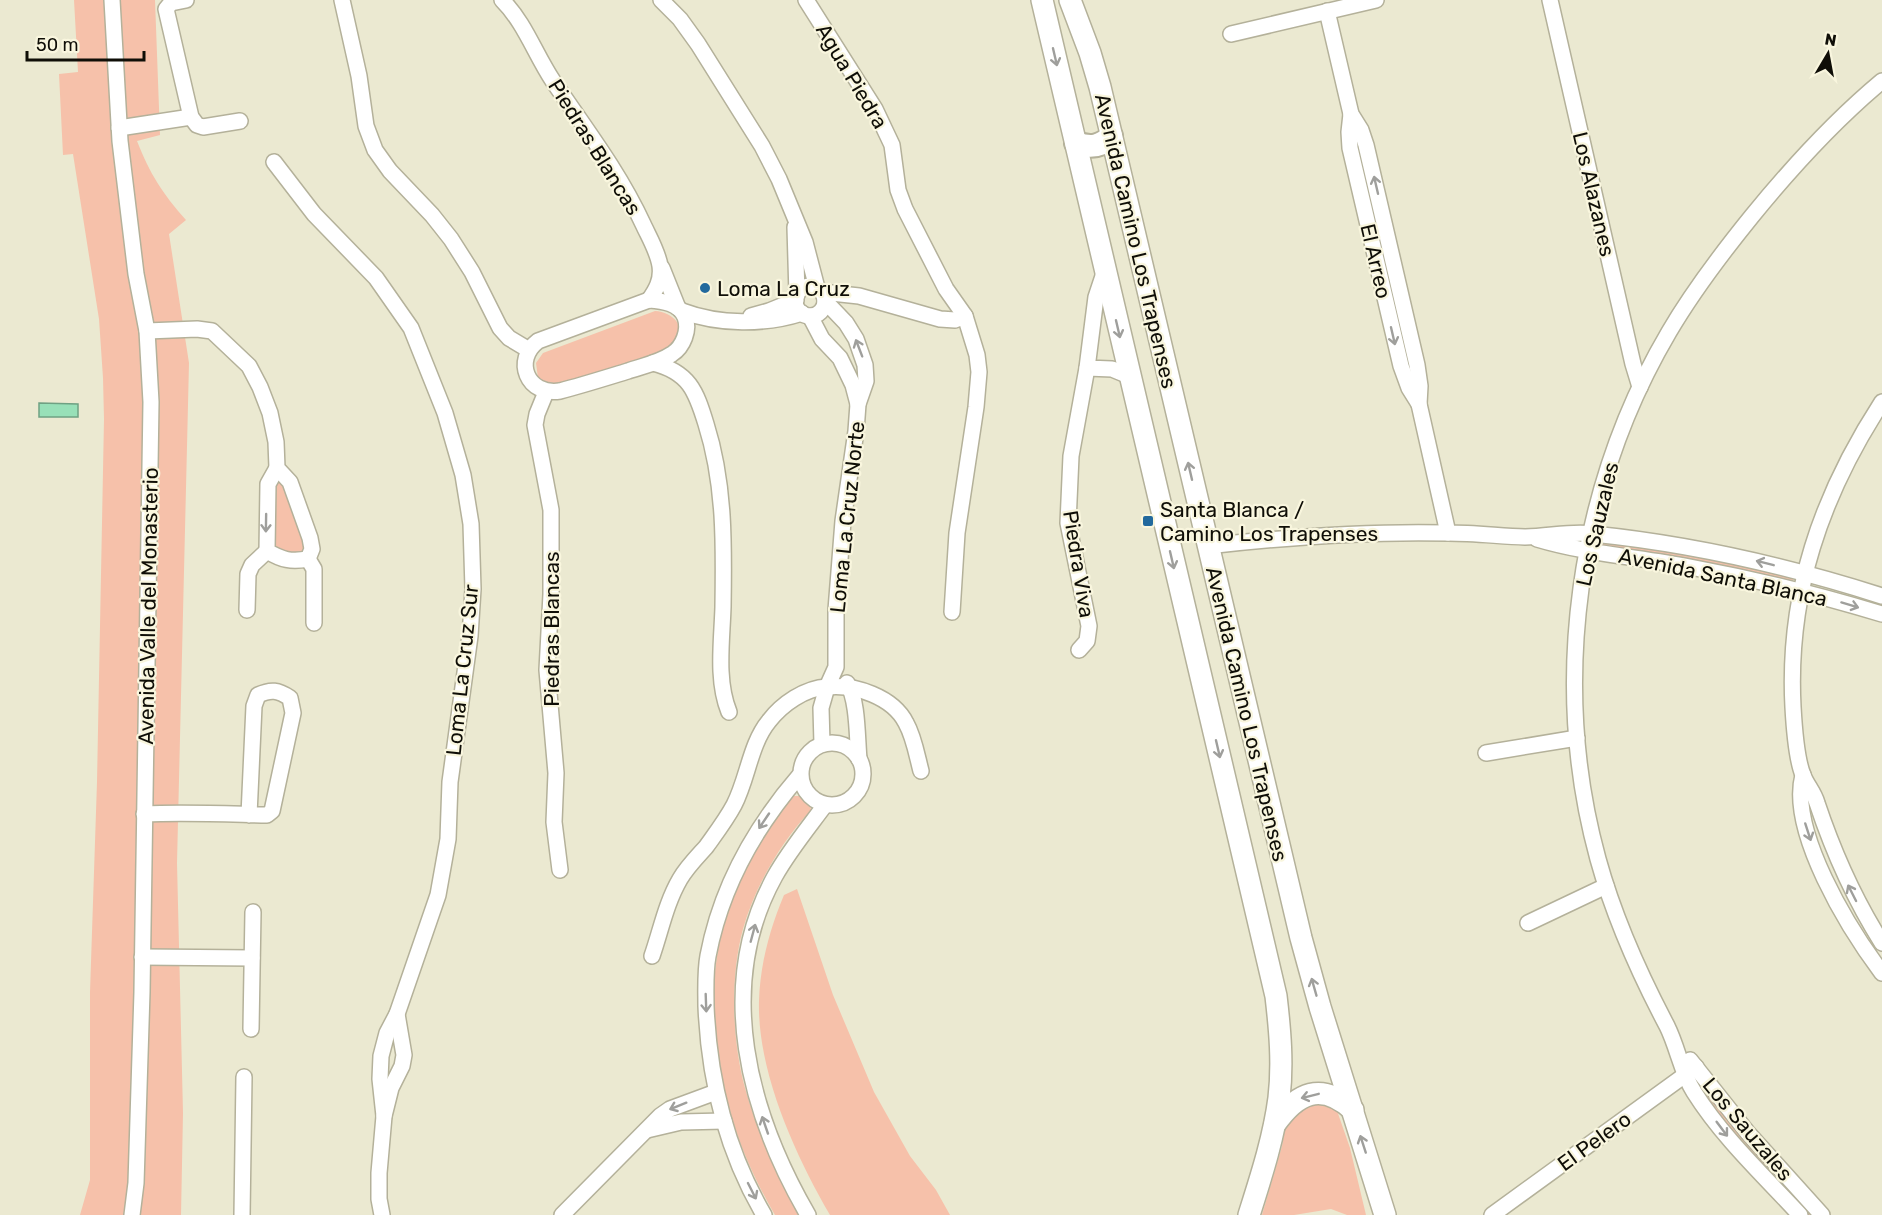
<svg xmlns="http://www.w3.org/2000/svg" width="1882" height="1215" font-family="Rubik,sans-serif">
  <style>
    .green { fill: #f6c1aa }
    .water { fill: #98e0b8; stroke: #6fa183; stroke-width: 1.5 }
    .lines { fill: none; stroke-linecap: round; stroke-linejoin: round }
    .street-casing { stroke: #b4b19a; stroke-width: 18 }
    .secondary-casing { stroke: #b4b19a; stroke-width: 24 }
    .primary-casing { stroke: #b4b19a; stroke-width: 26 }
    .street { stroke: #fff; stroke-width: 15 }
    .secondary { stroke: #fff; stroke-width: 21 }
    .primary { stroke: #fff; stroke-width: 22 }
    .oneway { stroke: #9f9f9c }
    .poi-dot { fill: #22699d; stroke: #f9f6de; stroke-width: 2 }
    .labels { text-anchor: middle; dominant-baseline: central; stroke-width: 4.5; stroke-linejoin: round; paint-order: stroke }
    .street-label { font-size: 21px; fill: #0f0e07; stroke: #f9f6de }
    .poi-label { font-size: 21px; fill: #0f0e07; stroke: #f9f6de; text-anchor: start }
  </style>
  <rect width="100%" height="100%" fill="#ebe9d1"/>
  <g class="green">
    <path d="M74,0H155L160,135L137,141C150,174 162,193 186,220L169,234L189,363L177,863L183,1113L181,1215H80L90,1180V992L97,782L104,419L103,378L99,319L73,154L63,155L59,74L78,72Z"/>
    <path d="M655,311C673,312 688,327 675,344C672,348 667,351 663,354L556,388L548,386L538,378L536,363L543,353Z"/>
    <path d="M277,480L282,481L305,536V553L300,556L271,547V494Z"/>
    <path d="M1601,542C1666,549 1729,562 1792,577L1793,580L1792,581L1707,563L1599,546Z"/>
    <path d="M793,796H800L810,804L811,810C781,842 755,886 743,929C730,976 732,1041 745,1088C757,1132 778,1174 798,1215H775C717,1116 691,994 737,885C751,853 771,824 793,796Z"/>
    <path d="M797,889L833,995L874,1092L910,1156L936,1190L950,1215H830C795,1155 757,1071 759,1001C760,965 770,928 784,895Z"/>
    <path d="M1695,1077L1815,1215H1808L1744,1145L1693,1081Z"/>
    <path d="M1334,1102L1350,1148L1366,1215H1347L1331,1209L1294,1215H1262L1282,1146L1289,1105Z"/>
  </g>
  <path class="water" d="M39,403L78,404V417H39Z"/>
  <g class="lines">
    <defs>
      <g id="street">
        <path d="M112,0L120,141L136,274L147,331L151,402L142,992L136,1183L132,1215"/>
        <path d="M186,0L171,3L166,9L191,117L197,125L203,127L240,121"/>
        <path d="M342,0L359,76L366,126L375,150L390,171L432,215L451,239L472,272L500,328L509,338L529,350"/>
        <path d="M502,0C525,23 535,54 553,81C585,128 619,172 643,224C649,237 658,252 660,266C662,280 656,290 649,300"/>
        <path d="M661,0L680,19L698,44L762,146L779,179L805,242L817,288"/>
        <path d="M806,0L875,109L892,145L898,190L905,209L946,289L965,316L977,355L979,372L976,407L957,533L952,612"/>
        <path d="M1550,0L1633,364L1640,387"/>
        <path d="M1327,11L1351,114L1361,130L1366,145L1417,365L1420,386L1419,404L1448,533"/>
        <path d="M1231,34L1376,0"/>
        <path d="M1351,114L1349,132L1350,148L1401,366L1409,388L1419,404"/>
        <path d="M119,128L191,117"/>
        <path d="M274,162L314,214L376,278L411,328L445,413L463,475L471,524L473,589L470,636L450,782L448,839L438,895L397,1014L387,1033L381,1056L380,1079L384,1116"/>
        <path d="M795,227L797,295"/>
        <path d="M662,268L678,308"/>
        <path d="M1105,270L1096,297L1087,368L1112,369L1129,376"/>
        <circle cx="810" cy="301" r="15"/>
        <path d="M822,292L859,296L940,319L955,320L965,316"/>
        <path d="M649,300C663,301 679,303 685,317C690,330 683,347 672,354C659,363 642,366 628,371C605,378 583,385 560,391C527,396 513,360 538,341Z"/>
        <path d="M682,311C719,325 765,325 802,313"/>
        <path d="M751,316L769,311L796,300"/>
        <path d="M810,316L822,339L840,358L853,385L858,404"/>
        <path d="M147,331L197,329L212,331L249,366L260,387L270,413L276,442L277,468L290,482L310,538L312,549L308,559"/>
        <path d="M653,363C689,372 696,391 706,424C725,484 724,546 723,607C722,641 716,680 729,712"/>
        <path d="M546,392L537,414L535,425L551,510V594L547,670L556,773L554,822L560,870"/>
        <path d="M1882,402C1821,496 1787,594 1793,707C1794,725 1796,758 1803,775C1806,784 1814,792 1817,803C1834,854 1853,897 1882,943"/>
        <path d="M277,468L268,484L267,551C282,560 291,562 308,559"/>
        <path d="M1537,539C1587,554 1639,557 1690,567C1755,579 1819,595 1882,614"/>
        <path d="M1207,546C1287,537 1367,531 1448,533C1474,533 1499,536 1525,537C1548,537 1570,531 1593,534C1692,544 1788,566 1882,596"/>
        <path d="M308,559L314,569V623"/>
        <path d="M247,610L248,574L252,565L267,551"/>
        <path d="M1079,650L1087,641L1089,626L1068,523L1071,456L1087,368"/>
        <path d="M847,683C858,699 857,739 859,759"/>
        <circle cx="832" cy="774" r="31"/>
        <path d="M822,744L821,708L827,687L836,667V610L843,521L856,431L858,404L866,381L865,365L856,339L846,323L825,301"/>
        <path d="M1486,753L1577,738"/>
        <path d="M1803,775C1788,831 1849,929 1882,973"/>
        <path d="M144,814C185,812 226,814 267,815L272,811L293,713L290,698C278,690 271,689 258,695L254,706L249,815"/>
        <path d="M1528,923L1606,886"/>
        <path d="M652,956C661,930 666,903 680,879C687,867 697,857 706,847C716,833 726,820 734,805C748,778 750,744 769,721C782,704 805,688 827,687C855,684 893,697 906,723C914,737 917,756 921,771"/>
        <path d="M142,957L252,958"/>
        <path d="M251,1029L253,912"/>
        <path d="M1690,1060L1748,1133L1822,1215"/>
        <path d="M647,1130L681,1122L724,1121"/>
        <path d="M242,1215L244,1077"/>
        <path d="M382,1215L379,1199V1173L384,1116L391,1088L402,1066L404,1055L397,1014"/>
        <path d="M562,1215L660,1116L670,1109L716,1092"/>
        <path d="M764,1215C727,1152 709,1079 706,1006C706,990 705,972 708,956C721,887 755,827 800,775"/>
        <path d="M808,1215C749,1113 714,986 775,876C789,851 808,828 825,805"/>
        <path d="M1492,1215L1696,1067"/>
        <path d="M1800,1215C1764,1176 1723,1138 1694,1092C1681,1072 1678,1048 1667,1026C1639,973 1614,917 1598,859C1550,684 1577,488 1669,332C1693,291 1722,253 1752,216C1792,167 1834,121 1882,81"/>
      </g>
      <g id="secondary">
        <path d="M1042,0L1276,996C1280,1030 1283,1064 1279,1098C1274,1137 1261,1177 1249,1215"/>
        <path d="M1070,0L1090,53L1100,87L1301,938L1320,1007L1385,1215"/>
        <path d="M1275,1124C1297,1093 1321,1081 1353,1110"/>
      </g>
      <path id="primary" d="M1076,143C1090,148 1101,147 1111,136"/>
    </defs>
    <use href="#street" class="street-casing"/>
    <use href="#secondary" class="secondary-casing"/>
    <use href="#primary" class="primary-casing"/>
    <use href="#street" class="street"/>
    <use href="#secondary" class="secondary"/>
    <use href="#primary" class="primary"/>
  </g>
  <defs><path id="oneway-shaft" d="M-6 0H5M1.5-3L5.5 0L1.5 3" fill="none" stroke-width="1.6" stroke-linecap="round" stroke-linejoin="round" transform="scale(1.5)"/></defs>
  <g class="oneway">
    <use href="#oneway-shaft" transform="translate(1055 57) rotate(77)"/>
    <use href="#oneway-shaft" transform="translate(1376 185) rotate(-103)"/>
    <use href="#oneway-shaft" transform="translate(1118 329) rotate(77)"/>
    <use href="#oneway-shaft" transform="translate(1393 336) rotate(77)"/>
    <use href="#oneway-shaft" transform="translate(859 348) rotate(-111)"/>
    <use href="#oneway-shaft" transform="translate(1190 471) rotate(-103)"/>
    <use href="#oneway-shaft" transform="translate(266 523) rotate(91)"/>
    <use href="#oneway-shaft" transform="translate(1172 560) rotate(77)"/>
    <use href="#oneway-shaft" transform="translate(1765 563) rotate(-166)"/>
    <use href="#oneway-shaft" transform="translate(1850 605) rotate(17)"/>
    <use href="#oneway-shaft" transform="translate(1218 749) rotate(77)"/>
    <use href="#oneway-shaft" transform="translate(764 821) rotate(124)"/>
    <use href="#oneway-shaft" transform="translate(1808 832) rotate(72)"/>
    <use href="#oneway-shaft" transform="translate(1852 893) rotate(-117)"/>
    <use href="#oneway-shaft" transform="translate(753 933) rotate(-75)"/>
    <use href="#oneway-shaft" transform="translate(1314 987) rotate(-106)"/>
    <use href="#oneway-shaft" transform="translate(706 1003) rotate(88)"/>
    <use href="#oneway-shaft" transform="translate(1310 1096) rotate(166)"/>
    <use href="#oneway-shaft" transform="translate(678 1106) rotate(158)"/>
    <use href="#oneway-shaft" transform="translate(765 1125) rotate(-109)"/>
    <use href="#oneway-shaft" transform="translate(1722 1129) rotate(53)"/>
    <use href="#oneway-shaft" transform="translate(1363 1144) rotate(-108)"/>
    <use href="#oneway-shaft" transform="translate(752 1191) rotate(63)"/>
  </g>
  <g class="poi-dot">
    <circle cx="705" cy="288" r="6"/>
    <rect x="1142" y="515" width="12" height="12" rx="3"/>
  </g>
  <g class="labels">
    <g class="street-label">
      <text transform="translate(852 76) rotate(59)">Agua Piedra</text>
      <text transform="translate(595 147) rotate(58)">Piedras Blancas</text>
      <text transform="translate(1594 194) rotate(77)">Los Alazanes</text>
      <text transform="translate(1136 241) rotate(77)">Avenida Camino Los Trapenses</text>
      <text transform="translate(1376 261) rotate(77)">El Arreo</text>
      <text transform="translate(847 517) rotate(-84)">Loma La Cruz Norte</text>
      <text transform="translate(1597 524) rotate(-77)">Los Sauzales</text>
      <text transform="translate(1079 564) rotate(81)">Piedra Viva</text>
      <text transform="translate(1723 577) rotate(12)">Avenida Santa Blanca</text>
      <text transform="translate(148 606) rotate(-89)">Avenida Valle del Monasterio</text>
      <text transform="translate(551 629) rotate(-90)">Piedras Blancas</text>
      <text transform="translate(462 670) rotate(-84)">Loma La Cruz Sur</text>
      <text transform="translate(1247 714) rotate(77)">Avenida Camino Los Trapenses</text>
      <text transform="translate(1748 1129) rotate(50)">Los Sauzales</text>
      <text transform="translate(1594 1141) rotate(-36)">El Pelero</text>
    </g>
    <g class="poi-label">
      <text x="717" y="288">Loma La Cruz</text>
      <text x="1160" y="509">Santa Blanca /<tspan x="1160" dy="24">Camino Los Trapenses</tspan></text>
    </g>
  </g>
  <g transform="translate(1828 54) rotate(10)" stroke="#f9f6de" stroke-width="4.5" paint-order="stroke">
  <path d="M0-4.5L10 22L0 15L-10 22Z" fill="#0f0e07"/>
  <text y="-9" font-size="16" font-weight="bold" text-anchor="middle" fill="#0f0e07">N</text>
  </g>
  <path d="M27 51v9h117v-9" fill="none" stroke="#0f0e07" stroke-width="3"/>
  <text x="36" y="51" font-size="18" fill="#0f0e07" stroke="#f9f6de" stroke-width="4.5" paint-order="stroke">50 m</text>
</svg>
